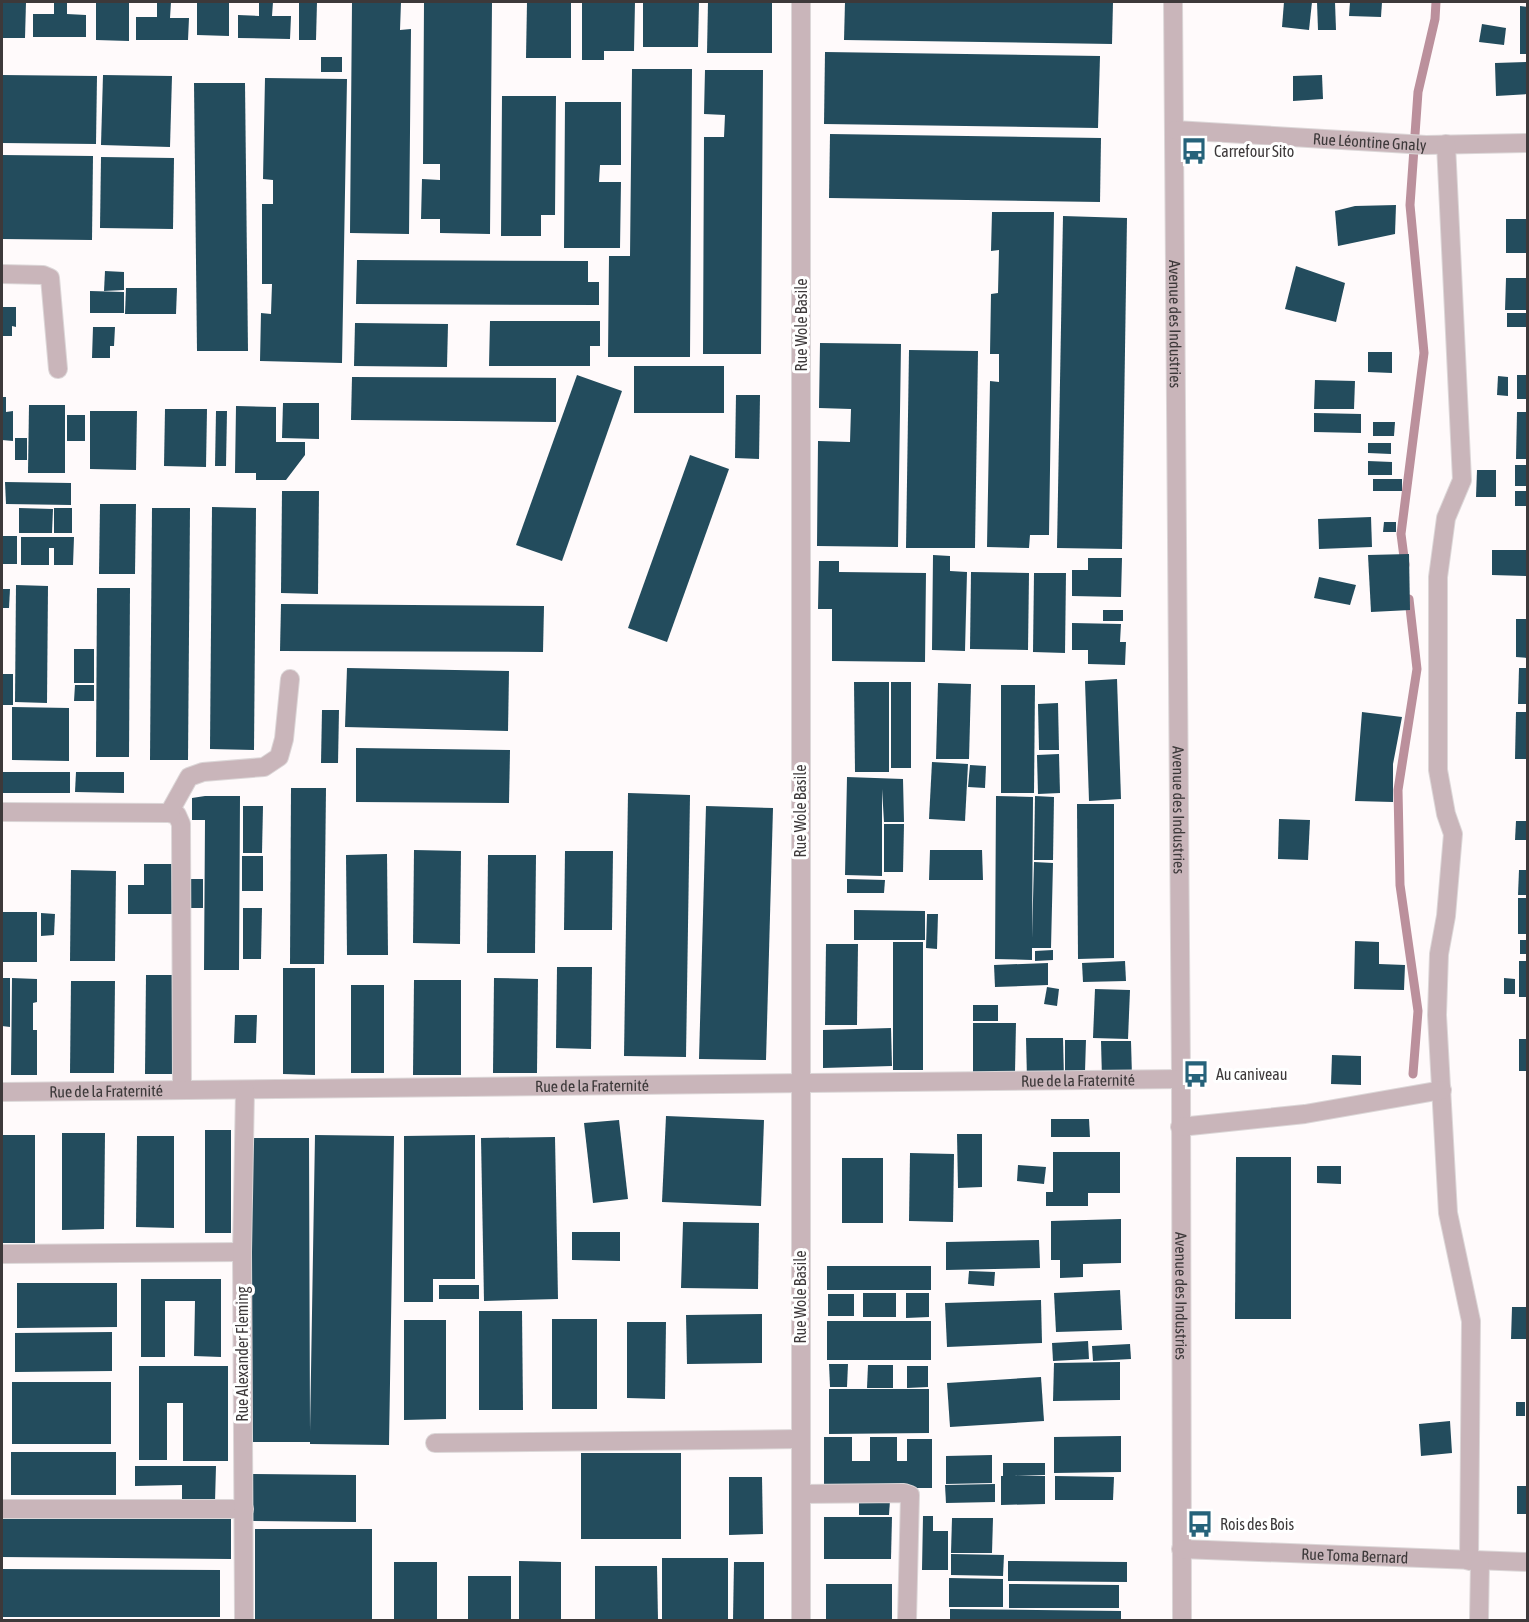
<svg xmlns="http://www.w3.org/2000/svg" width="1529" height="1622" font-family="'Asap Condensed',sans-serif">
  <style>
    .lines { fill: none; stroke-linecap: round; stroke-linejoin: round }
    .stream { stroke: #bb909c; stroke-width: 9 }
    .building { fill: #234c5d }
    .minor-casing { stroke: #dcd7d8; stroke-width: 20 }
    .minor { stroke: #c9b5ba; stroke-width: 18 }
    .labels { text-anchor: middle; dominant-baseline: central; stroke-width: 6; stroke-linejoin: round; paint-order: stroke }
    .street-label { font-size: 16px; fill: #3d393a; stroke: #fff }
    .poi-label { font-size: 16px; fill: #3d393a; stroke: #fff; text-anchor: start }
  </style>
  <rect width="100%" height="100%" fill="#fffafb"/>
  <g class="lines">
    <g class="stream">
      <path d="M1405,565L1401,534L1424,353L1410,205L1418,92L1435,19L1436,2"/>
      <path d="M1409,599L1417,669L1398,790L1400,885L1418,1011L1413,1074"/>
    </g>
  </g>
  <g class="building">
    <path d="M2,2H26L25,38H2Z"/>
    <path d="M54,2H67V14L86,15V37H33V14H54Z"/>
    <path d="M96,2H129V41L96,40Z"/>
    <path d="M157,2H171L170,18H189L188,40H136V17H157Z"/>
    <path d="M197,2H229V36L197,35Z"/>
    <path d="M259,2H273L272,16H291L290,39L238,38V15L259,16Z"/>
    <path d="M299,2H317L316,40H299Z"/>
    <path d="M352,2H401L400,30L411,29L409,234L350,233Z"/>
    <path d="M424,2H492L490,234L440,233V219H421L422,179L440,180V164H423Z"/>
    <path d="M527,2H571V58H526Z"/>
    <path d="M582,2H635L634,51H604V60H582Z"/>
    <path d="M643,2H699L698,47H643Z"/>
    <path d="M708,2H772V53H707Z"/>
    <path d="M845,2H1113L1112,44L844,40Z"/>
    <path d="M1284,2H1312L1309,30L1282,27Z"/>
    <path d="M1317,2H1335L1336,30H1318Z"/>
    <path d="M1350,2H1382L1381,17L1349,16Z"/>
    <path d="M1520,6L1528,7V54H1520Z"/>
    <path d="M1482,24L1506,28L1504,45L1479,42Z"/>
    <path d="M825,52L1100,56L1098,128L824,124Z"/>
    <rect x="321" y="57" width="21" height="15"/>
    <path d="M1528,62V94L1496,96L1495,63Z"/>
    <path d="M632,69H692L690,357H608L609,256H630Z"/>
    <path d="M705,70H763L761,354H703L704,137H724L725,115L704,114Z"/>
    <path d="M2,75L97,76L96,144L2,143Z"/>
    <path d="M103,75L172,76L170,147L101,145Z"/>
    <path d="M1322,75L1323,99L1293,101V76Z"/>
    <path d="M265,78L347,79L342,363L260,361L261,313L271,314L272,284H262V204H273V180L263,179Z"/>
    <path d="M194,83H245L248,351H197Z"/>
    <path d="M502,96H556L555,215H541V236H501Z"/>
    <path d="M565,102H621V165H600L599,182H621L620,248H564Z"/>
    <path d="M830,134L1101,138L1100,202L829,198Z"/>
    <path d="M2,155L93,156L92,240L2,239Z"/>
    <path d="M101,157L174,158L173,229L100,228Z"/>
    <path d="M1396,205L1395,234L1338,246L1335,211L1355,206Z"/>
    <path d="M992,212H1054L1049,535H1030L1029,548L987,547L990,381L999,382V354H990L991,294L998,293L999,250L991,251Z"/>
    <path d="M1063,216L1127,218L1122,549L1057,548Z"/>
    <rect x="1506" y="219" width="22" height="34"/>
    <path d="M357,260L588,261V282H599V305L356,304Z"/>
    <path d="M1296,266L1345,283L1336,322L1285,309Z"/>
    <path d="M105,271L124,272V290L104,291Z"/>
    <path d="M1506,278H1528V310H1505Z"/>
    <path d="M126,288H177L176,314H125Z"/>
    <path d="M90,291L124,292V313H90Z"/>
    <path d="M2,307H16V327L12,326V336H2Z"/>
    <rect x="1507" y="313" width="21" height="14"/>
    <path d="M490,321H600V346H590V366H489Z"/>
    <path d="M355,323L448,324L447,367L354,366Z"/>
    <path d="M93,327H115L114,346H110V358H92Z"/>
    <path d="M820,343L901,344L898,547L817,546L818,441L850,442L851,409L819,408Z"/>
    <path d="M909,350L978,351L975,548H906Z"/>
    <path d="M1368,352H1392V373L1368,372Z"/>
    <rect x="634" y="366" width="90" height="47"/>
    <path d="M577,375L622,391L562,561L516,545Z"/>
    <rect x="1517" y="375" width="11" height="24"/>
    <path d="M1498,376L1508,377V396L1497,395Z"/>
    <path d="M352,377L556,378V422L351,420Z"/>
    <path d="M1315,380L1355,381L1354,409H1314Z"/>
    <path d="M736,395H760L759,459L735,458Z"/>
    <path d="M2,397H6V412L13,411V441L2,440Z"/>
    <path d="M283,403H319V439L282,438Z"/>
    <path d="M29,405H65V473H28Z"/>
    <path d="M236,406L276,407V442H305V455L286,480H256V473H235Z"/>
    <path d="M165,409H207L206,467L164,466Z"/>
    <path d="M90,411H137L136,470L90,469Z"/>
    <path d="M216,411H227L226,466H215Z"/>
    <path d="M1517,412H1528V459H1516Z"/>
    <path d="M1314,413L1361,414V433L1314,432Z"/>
    <rect x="67" y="415" width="18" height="26"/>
    <path d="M1373,422H1395L1394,436H1373Z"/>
    <rect x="15" y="438" width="12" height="22"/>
    <path d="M1368,443H1391V454L1368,453Z"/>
    <path d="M690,455L729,469L667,642L628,628Z"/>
    <path d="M1368,461L1392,462V475H1368Z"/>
    <rect x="1515" y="465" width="13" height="21"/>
    <path d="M1477,470H1496V497H1476Z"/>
    <rect x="1373" y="479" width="29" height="12"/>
    <path d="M5,482L71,483V505L6,504Z"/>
    <path d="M282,491H319L318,594L281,593Z"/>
    <rect x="1515" y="491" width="13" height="15"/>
    <path d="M100,504H136L135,574H99Z"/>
    <path d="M212,507L256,508L254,750L210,749Z"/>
    <path d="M19,508L53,509L52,533H19Z"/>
    <rect x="54" y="508" width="18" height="25"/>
    <path d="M152,508H190L188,760H150Z"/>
    <path d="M1371,517L1372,547L1319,549L1318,519Z"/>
    <path d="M1384,522H1396V532H1383Z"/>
    <rect x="2" y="536" width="15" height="28"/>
    <path d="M21,537H74L73,565H54V548H49V565H21Z"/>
    <path d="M1492,550H1528V576L1492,575Z"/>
    <path d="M1409,554L1410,610L1371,612L1368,555Z"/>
    <path d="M933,555L950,556V571L967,572L965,651L932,650Z"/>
    <path d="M1088,558H1122L1121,597L1072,596V570H1088Z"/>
    <path d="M819,561H839V572L926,573L925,662L832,661V609H818Z"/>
    <path d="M971,572L1029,573L1028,650L970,649Z"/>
    <path d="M1034,573H1066L1065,653L1033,652Z"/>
    <path d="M1319,577L1356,585L1350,605L1314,598Z"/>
    <path d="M16,585L48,586L47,703L15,702Z"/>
    <path d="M97,588H130L129,757H96Z"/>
    <path d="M2,589H10L9,608H2Z"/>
    <path d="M281,604L544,606L543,652L280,651Z"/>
    <rect x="1103" y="610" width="20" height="11"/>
    <path d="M1516,619H1528V658L1516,657Z"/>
    <path d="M1072,623L1121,624L1120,642H1126L1125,665L1088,664V650H1072Z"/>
    <rect x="74" y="649" width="20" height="34"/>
    <path d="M347,668L509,671L508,731L345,727Z"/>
    <path d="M1519,668H1528V704H1518Z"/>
    <rect x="2" y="674" width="11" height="31"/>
    <path d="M1117,679L1121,799L1089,801L1085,681Z"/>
    <path d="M854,682H889V772H855Z"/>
    <rect x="891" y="682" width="20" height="86"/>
    <path d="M938,683L971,684L969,759H936Z"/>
    <path d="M75,685H94V701H74Z"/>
    <path d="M1001,685H1035L1034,793H1001Z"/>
    <path d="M1058,703L1059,750H1039L1038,704Z"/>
    <path d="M12,707L69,708V761L12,760Z"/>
    <path d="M322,710H339L338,763H321Z"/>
    <path d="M1362,712L1402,717L1393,764V802L1355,801Z"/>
    <path d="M1516,712H1528V759H1515Z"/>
    <path d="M356,748L510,750L509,803L356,802Z"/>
    <path d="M1059,754L1060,793L1038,794L1037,755Z"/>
    <path d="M932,762L968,764L965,821L929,819Z"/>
    <path d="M970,765L986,766L985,788L968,787Z"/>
    <rect x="2" y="772" width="68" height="21"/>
    <path d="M76,772H124V793L75,792Z"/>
    <path d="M847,777L903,779L904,822H884L882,789V876L845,875Z"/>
    <path d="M291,788H326L324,964H290Z"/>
    <path d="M628,793L690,795L686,1057L624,1056Z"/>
    <path d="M205,796H240L239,970H204L205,820H192V798Z"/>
    <path d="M996,796L1033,797L1032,938L1034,862L1053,863L1051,948H1032V960L995,959Z"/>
    <path d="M1035,796L1054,797L1053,860H1034Z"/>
    <path d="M1077,804H1114V958L1078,959Z"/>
    <path d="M243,806H263L262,853H243Z"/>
    <path d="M706,806L773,808L766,1060L699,1059Z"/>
    <path d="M1279,819L1310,820L1308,860L1278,859Z"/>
    <path d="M1516,821H1528V840H1515Z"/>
    <path d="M884,824H904L903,872H884Z"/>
    <path d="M414,850L461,851L460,944L413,943Z"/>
    <path d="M930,850H982L983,880H929Z"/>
    <path d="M565,851H613L612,930H564Z"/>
    <path d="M387,854L388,955H347L346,855Z"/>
    <path d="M488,855H536L535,953H487Z"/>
    <rect x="242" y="856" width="21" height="35"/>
    <path d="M144,864H172V914H128V885H144Z"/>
    <path d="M71,870L116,871L115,961H70Z"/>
    <path d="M1519,870H1528V895H1518Z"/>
    <rect x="186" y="879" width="17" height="29"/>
    <path d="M847,879L885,880L884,893H847Z"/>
    <rect x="1518" y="898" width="10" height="36"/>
    <path d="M243,908H262L261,959H243Z"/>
    <path d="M854,910L925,911V940H854Z"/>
    <rect x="2" y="912" width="35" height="50"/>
    <path d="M41,913L55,914L54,935L41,936Z"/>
    <path d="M927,914H938L937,949L926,948Z"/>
    <rect x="1520" y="940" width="8" height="14"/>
    <path d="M1355,941L1379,942V964L1405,965L1404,990L1354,989Z"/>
    <rect x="893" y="942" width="30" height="128"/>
    <path d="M826,944H858L857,1025H825Z"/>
    <path d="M1053,950V960L1035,961V951Z"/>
    <path d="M1125,961L1126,981L1083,982L1082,963Z"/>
    <rect x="1519" y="961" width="9" height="36"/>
    <path d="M1048,963V985L995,987L994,965Z"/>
    <path d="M557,967H592L591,1049L556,1048Z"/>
    <path d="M283,968H315V1075L283,1074Z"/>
    <path d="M146,975H172V1074H145Z"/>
    <path d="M2,978H10V1027L2,1026Z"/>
    <path d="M12,978L37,979V1002L33,1003V1030H37V1075H11Z"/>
    <path d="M494,978L538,979L537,1073H493Z"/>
    <path d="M1504,978L1515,979V994H1504Z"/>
    <path d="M414,980H461V1075H413Z"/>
    <path d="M71,981H115L114,1073H70Z"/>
    <rect x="351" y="985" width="33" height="88"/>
    <path d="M1047,987L1059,989L1057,1006L1044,1004Z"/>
    <path d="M1095,989L1130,990L1128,1039L1093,1038Z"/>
    <rect x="973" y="1005" width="25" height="16"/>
    <path d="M235,1015H257L256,1043H234Z"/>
    <path d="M973,1023H1016L1015,1072H973Z"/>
    <path d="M891,1028L892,1066L823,1068V1030Z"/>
    <path d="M1026,1038H1063L1064,1079H1027Z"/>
    <rect x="1519" y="1039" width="9" height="32"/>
    <path d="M1065,1040H1086L1085,1071H1065Z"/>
    <path d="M1101,1041H1131L1132,1077L1102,1079Z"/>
    <path d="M1332,1055L1361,1056V1085L1331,1084Z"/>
    <path d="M666,1116L764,1120L761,1206L662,1202Z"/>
    <path d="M1051,1119H1089L1090,1137H1051Z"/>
    <path d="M619,1120L628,1199L593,1203L584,1123Z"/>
    <rect x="205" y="1130" width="26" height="103"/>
    <path d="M62,1133H105L104,1229L62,1230Z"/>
    <path d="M957,1134H982V1187L958,1188Z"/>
    <rect x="2" y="1135" width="33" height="108"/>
    <path d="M315,1135L394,1136L389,1445L310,1444V1442H248V1138H309L310,1432Z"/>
    <path d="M475,1135V1279H433V1302H404V1136Z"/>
    <path d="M137,1136H174V1228L136,1227Z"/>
    <path d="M555,1137L558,1299L484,1301L481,1138Z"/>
    <path d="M1053,1152H1120V1193H1088V1206H1046V1192H1053Z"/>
    <path d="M910,1153L954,1154L953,1222L909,1221Z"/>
    <path d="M1236,1157H1291V1319H1235Z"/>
    <rect x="842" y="1158" width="41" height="65"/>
    <path d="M1018,1165L1046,1167L1044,1184L1017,1181Z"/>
    <path d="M1317,1166H1341V1184L1317,1183Z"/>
    <path d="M1121,1219V1263L1083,1264V1277L1060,1278V1260H1051V1221Z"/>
    <path d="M683,1222L759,1223L758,1289L681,1288Z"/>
    <path d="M572,1232H620V1261L572,1260Z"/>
    <path d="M1039,1240L1040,1268L946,1270V1242Z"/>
    <rect x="827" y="1266" width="104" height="24"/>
    <path d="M969,1271L995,1272L994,1286L968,1284Z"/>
    <path d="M141,1279H221V1357L194,1356L195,1301H165V1357H141Z"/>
    <path d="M17,1283H117V1327L17,1328Z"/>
    <rect x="439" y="1285" width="40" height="14"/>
    <path d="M1120,1290L1122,1330L1056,1332L1054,1293Z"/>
    <rect x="863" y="1293" width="33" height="24"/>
    <path d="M906,1293H929V1317L906,1318Z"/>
    <rect x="828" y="1294" width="26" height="22"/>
    <path d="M1041,1300L1042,1343L947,1347L945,1303Z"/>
    <path d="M1512,1307H1528V1339H1511Z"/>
    <path d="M479,1311H522L523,1410H479Z"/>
    <path d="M762,1314V1363L687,1364L686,1315Z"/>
    <rect x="552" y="1319" width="45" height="90"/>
    <path d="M404,1320H446V1419L404,1420Z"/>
    <rect x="827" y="1321" width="104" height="39"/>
    <path d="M627,1322H666L665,1399L627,1398Z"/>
    <path d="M112,1332V1371L15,1372V1333Z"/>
    <path d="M1088,1341L1089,1359L1053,1361L1052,1343Z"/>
    <path d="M1130,1344L1131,1359L1093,1361L1092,1346Z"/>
    <path d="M1120,1362V1400L1053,1401L1054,1363Z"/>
    <path d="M829,1364H848L847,1387H830Z"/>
    <path d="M868,1365H893V1388H867Z"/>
    <path d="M139,1366H228V1461H183V1403H167V1460H139Z"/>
    <path d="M907,1366H928V1387L907,1388Z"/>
    <path d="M1041,1377L1044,1421L950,1427L947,1383Z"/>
    <rect x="12" y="1382" width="99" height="62"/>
    <path d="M829,1389H929V1433L829,1434Z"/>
    <rect x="1516" y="1402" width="9" height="14"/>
    <path d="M1450,1421L1452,1453L1421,1456L1419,1424Z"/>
    <path d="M1121,1436V1472L1054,1473V1437Z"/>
    <path d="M824,1437H852V1461H870V1437H897V1461H907V1439H932V1488H824Z"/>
    <rect x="11" y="1452" width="105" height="43"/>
    <rect x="581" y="1453" width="100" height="86"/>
    <path d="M992,1455V1483L946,1484V1456Z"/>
    <path d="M1003,1463H1045V1475H1014L1045,1476V1504L1001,1505V1476H1003Z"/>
    <path d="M135,1466H216L215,1502H182V1485L135,1486Z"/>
    <path d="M250,1474L356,1475V1522L249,1521Z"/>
    <path d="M1055,1476L1114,1477L1113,1500H1055Z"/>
    <path d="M729,1477H762L763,1534L729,1535Z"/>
    <path d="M995,1484V1502L946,1503L945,1485Z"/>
    <rect x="1517" y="1486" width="11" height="28"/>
    <path d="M859,1500H890L889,1515H859Z"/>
    <path d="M923,1516H933V1531H948V1570H922Z"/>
    <path d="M2,1517L231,1519V1559L2,1557Z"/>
    <path d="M824,1517H892L891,1559H824Z"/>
    <path d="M952,1518H993L992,1553H951Z"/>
    <rect x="255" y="1529" width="117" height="91"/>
    <path d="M951,1554L1004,1555L1003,1576L951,1575Z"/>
    <rect x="662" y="1558" width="66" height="62"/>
    <path d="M519,1561L561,1562V1620H519Z"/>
    <path d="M1008,1561L1127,1562V1582L1008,1581Z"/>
    <rect x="394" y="1562" width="43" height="58"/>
    <path d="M734,1562H764V1620H733Z"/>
    <path d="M595,1566H657L658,1620H595Z"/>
    <path d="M2,1569L220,1570V1617H2Z"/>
    <rect x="468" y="1576" width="43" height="44"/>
    <path d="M949,1578L1003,1579V1607H949Z"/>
    <rect x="826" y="1584" width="66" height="36"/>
    <path d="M1009,1584L1119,1585V1608H1009Z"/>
    <path d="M950,1609L1121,1611V1620H950Z"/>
  </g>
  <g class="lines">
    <defs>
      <g id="minor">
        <path id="s1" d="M1173,2L1181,1079L1182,1620"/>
        <path id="s2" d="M1175,130L1426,145L1528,143"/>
        <path d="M1446,144L1462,480L1446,518L1438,577V770L1446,814L1453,834L1446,916L1439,954L1437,1015L1448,1213L1471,1321L1469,1561"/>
        <path d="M2,274L43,275L50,278L58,369"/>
        <path d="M2,812L169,813L177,815L181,824L182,1090"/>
        <path d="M169,813L189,777L203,772L264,767L279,757L284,739L290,679"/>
        <path id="s3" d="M2,1092L1181,1079"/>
        <path d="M1180,1127L1305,1114L1442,1090"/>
        <path d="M2,1254L242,1252"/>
        <path d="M435,1443L800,1439"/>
        <path d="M801,1494L904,1493L910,1495L907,1620"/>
        <path d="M2,1509H244"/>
        <path id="s4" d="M1181,1549L1528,1562"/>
        <path d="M244,1620L242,1252L245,1090"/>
        <path d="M801,1620V2"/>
        <path d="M1479,1620L1480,1561"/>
      </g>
    </defs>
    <use href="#minor" class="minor-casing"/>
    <use href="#minor" class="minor"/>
  </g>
  <defs>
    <symbol id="bus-bare" viewBox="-9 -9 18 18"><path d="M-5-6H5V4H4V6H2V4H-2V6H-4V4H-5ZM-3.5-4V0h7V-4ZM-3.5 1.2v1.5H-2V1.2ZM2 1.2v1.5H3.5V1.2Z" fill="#26627a" stroke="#fff" stroke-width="2.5" paint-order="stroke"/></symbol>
  </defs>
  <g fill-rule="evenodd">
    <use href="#bus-bare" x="1175" y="132" width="38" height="38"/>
    <use href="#bus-bare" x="1177" y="1055" width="38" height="38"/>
    <use href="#bus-bare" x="1181" y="1505" width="38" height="38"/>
  </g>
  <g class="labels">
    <g class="street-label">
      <text stroke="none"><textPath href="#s2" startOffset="195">Rue Léontine Gnaly</textPath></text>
      <text transform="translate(801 325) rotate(-90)">Rue Wole Basile</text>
      <text stroke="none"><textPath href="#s1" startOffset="322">Avenue des Industries</textPath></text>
      <text transform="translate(800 811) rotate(-90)">Rue Wole Basile</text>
      <text stroke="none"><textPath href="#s1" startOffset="808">Avenue des Industries</textPath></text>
      <text stroke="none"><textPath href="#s3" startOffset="1076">Rue de la Fraternité</textPath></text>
      <text stroke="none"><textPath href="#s3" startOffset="590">Rue de la Fraternité</textPath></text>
      <text stroke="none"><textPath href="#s3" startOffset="104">Rue de la Fraternité</textPath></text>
      <text transform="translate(800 1297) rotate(-90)">Rue Wole Basile</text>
      <text stroke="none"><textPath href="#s1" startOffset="1294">Avenue des Industries</textPath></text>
      <text transform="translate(242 1354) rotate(-90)">Rue Alexander Fleming</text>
      <text stroke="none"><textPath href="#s4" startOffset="174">Rue Toma Bernard</textPath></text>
    </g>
    <g class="poi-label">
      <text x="1214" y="151">Carrefour Sito</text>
      <text x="1216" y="1074">Au caniveau</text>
      <text x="1220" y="1524">Rois des Bois</text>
    </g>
  </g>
  <rect width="1529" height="1622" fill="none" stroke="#3d393a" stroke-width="6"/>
</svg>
